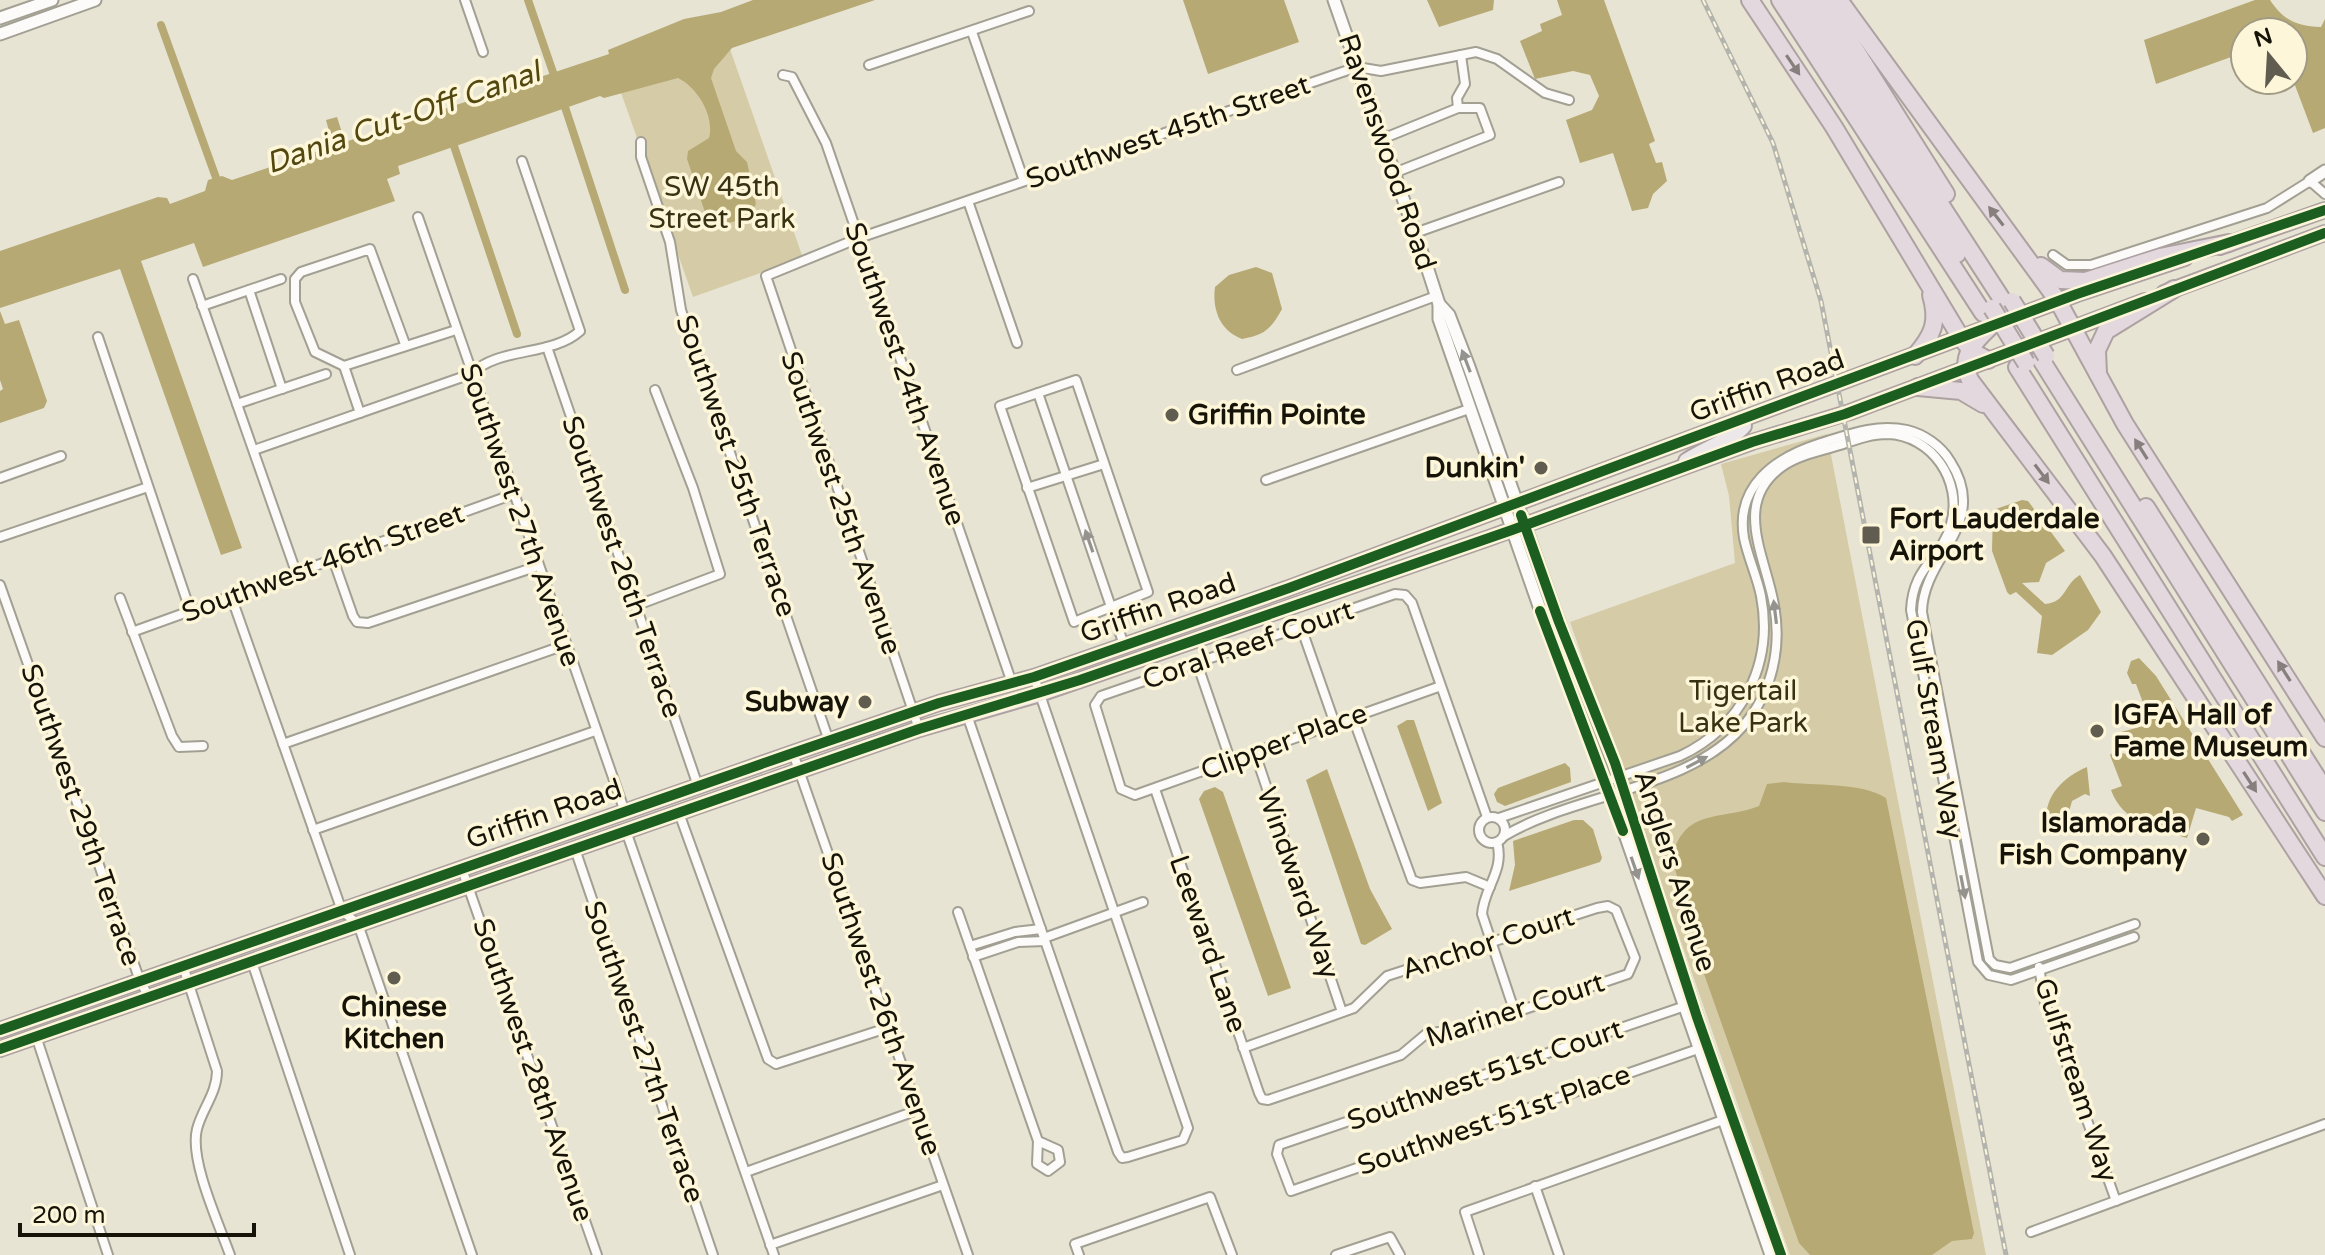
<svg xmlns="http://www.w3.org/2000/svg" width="2325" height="1255" font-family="'Varela Round',sans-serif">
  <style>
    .green { fill: #d5cca7 }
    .water { fill: #b6a974 }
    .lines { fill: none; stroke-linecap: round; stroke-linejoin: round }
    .canal { stroke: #b6a974; stroke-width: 8 }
    .minor-casing { stroke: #a29f93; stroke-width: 12 }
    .tertiary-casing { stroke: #a29f93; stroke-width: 15 }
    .primary-casing { stroke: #ada1a2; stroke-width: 18 }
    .motorway-casing { stroke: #ada1a2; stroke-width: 20 }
    .minor { stroke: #fcfbf9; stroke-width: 8 }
    .tertiary { stroke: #fcfbf9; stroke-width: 11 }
    .primary { stroke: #ece7e8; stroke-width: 14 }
    .motorway { stroke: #e2d8de; stroke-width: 16 }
    .rail-casing { stroke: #b4b4af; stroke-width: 5 }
    .rail { stroke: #fdf6d9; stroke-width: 2; stroke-dasharray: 6; stroke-linecap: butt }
    .motorway-bridge-casing { stroke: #ada1a2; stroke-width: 20; stroke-linecap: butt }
    .motorway-bridge { stroke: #e2d8de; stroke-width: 16 }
    .cycleway-casing { stroke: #fdf6d9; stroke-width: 15 }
    .cycleway { stroke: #1b5e20; stroke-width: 10 }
    .oneway { fill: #867f7e }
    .oneway2 { fill: #94938d }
    .poi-dot { fill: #605c50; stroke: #fdf6d9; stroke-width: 3 }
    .labels { text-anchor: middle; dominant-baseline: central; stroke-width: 7; stroke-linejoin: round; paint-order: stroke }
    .street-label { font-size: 28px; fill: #161309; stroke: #fdf6d9 }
    .park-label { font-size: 28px; fill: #393212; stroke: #fdf6d9 }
    .poi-label { font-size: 28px; font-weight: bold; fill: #161309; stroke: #fdf6d9; text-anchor: start }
    .water-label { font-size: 30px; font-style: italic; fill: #534710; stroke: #fdf6d9 }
  </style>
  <rect width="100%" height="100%" fill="#e8e4d4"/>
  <g class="green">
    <path d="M730,49L803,258L693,297L619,87Z"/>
    <path d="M1827,434L1986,1255H1790L1570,622L1735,563L1729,496L1721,464Z"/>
  </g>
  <g class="water">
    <path d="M753,0H875L732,48L714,69L711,78L736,151L747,162L756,204L748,218L724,224L708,221L687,159L688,151L709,138C715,116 697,87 678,78L604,98L600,96L398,166L400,174L387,179L395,201L203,267L194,243L141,261L242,548L221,555L120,269L0,308V251L158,197L167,198L170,204L205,191L208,180L222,176L232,180L333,146L326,120L337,117L345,142L609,54L608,50L684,19L721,12Z"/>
    <path d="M1183,0H1284L1299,42L1208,74Z"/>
    <path d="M1427,0H1494L1493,10L1439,27Z"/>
    <path d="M1557,0H1604L1655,141L1649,144L1656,163L1662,162L1667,181L1653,194L1648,208L1632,211L1613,153L1580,163L1566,120L1592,110L1599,96L1590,75L1573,71L1535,79L1520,41L1542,31L1540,24L1562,15Z"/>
    <path d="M2255,0H2270C2284,21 2297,26 2321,27L2325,19V128L2313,133L2293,80V32H2245V52L2156,84L2144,40Z"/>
    <path d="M1256,267L1272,273L1282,309C1271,329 1265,335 1242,339C1220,331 1212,310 1215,287L1229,275Z"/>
    <path d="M0,311L5,324L19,320L47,401L44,408L0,423V391L3,389L0,380Z"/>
    <path d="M2022,500L2028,501L2065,551L2046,563L2039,582L2022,583L2045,604C2067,602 2063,585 2080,575L2101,612L2088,630L2052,655L2037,653L2042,616L2016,592L2010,595L2007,592L1992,551L1993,510Z"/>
    <path d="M2139,658L2156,676L2243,815L2232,821L2229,817L2196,808L2187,838C2156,829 2123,823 2111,790L2122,786L2110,755L2115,750L2125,754L2132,738L2121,732L2151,724L2136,684H2132L2127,673L2131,661Z"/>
    <path d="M1407,720H1414L1442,803L1428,811L1397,726Z"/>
    <path d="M1565,763L1570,768L1571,782L1505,806L1497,802L1494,794L1498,788Z"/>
    <path d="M2087,767L2090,796L2085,794L2072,801L2067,819L2047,822C2043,796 2065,776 2087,767Z"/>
    <path d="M1327,769L1370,889L1392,929L1365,945L1361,944L1306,780Z"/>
    <path d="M1784,782C1813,786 1862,782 1886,798L1974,1233L1972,1239L1952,1241L1932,1255H1810L1799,1243L1703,971L1672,858C1684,807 1721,821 1759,806L1767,784Z"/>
    <path d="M1215,787L1223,792L1291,988L1268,996L1199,799L1204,791Z"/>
    <path d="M1574,820H1583L1593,829L1602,858L1600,862L1509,891L1515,865L1513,841Z"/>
  </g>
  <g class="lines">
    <g class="canal">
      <path d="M528,0L556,81"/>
      <path d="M161,25L219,186"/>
      <path d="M563,101L625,290"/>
      <path d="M451,137L517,334"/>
    </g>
    <defs>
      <g id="minor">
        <path d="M465,0L483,52"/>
        <path d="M972,32L1024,181"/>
        <path d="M869,65L1029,11"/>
        <path d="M783,75L792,77L826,143L1012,683"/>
        <path d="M1382,139L1458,108"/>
        <path d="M641,142V157L670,242L681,310L829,741"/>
        <path d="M1394,173L1490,135L1480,108H1458L1457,98L1465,84L1461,55"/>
        <path d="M968,201L1017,343"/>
        <path d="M418,217L625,812"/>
        <path d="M1415,233L1559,182"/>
        <path d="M2053,255L2067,265H2091L2267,208L2310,181L2325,194"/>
        <path d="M193,279L296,572"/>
        <path d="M249,290L282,389"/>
        <path d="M202,306L281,279"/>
        <path d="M98,337L190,610"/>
        <path d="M405,344L370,249L301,272L295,279V302L315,352L344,366L456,330"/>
        <path d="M547,347L698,786"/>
        <path d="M344,366L360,413"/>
        <path d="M1237,370L1436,296"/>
        <path d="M1076,380L1148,592L1074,622L1000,406Z"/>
        <path d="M1038,393L1124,645"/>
        <path d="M237,404L326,374"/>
        <path d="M254,450L471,374C500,346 551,357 580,331L522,161"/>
        <path d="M0,478L61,456"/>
        <path d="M1266,480L1469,409"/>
        <path d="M1027,488L1104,464"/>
        <path d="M0,537L148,487"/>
        <path d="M333,559L353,616L357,622L368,623L538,566"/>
        <path d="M0,585L140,981L149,997"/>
        <path d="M231,596L342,911L358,924L472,1255"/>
        <path d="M120,598L172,736L179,747L203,746"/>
        <path d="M635,606L720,574L693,488L655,390"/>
        <path d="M1301,627L1335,724"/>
        <path d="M132,632L514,494"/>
        <path d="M1197,663L1231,762"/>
        <path d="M1441,686L1135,795L1121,789L1095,705L1101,696L1395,594L1405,595L1412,603L1487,817"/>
        <path d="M967,715L1118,1152L1122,1158L1128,1157L1183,1140L1188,1128L1034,677"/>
        <path d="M1353,718L1412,880L1420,883L1466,877L1490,887"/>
        <path d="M919,729L766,276L859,238L1357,67L1381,71L1476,52L1497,59L1545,93L1569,100"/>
        <path d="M283,744L565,645"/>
        <path d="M793,753L968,1255"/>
        <path d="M1255,753L1342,1012"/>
        <path d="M1155,789L1259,1093L1262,1099L1268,1100L1401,1055L1426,1034L1472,1027L1628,974L1635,958L1616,910L1608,906L1597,908L1387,976L1354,1008L1243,1048"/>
        <path d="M679,813L768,1059L776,1064L890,1027"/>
        <circle cx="1492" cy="830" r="13"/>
        <path d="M1499,818L1680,756C1742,727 1774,664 1761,596C1757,576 1748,558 1744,538C1735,486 1775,458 1818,444C1847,435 1876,423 1907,430C1924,434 1941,446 1950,461C1991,524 1923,555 1922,612L1989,959L1995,965L2010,968L2135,924"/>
        <path d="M313,830L595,731"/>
        <path d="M626,831L774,1255"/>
        <path d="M1504,836C1576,793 1689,790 1744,725C1772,692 1782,648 1774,605C1766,557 1731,502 1783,466C1799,455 1821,451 1840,445C1855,440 1871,434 1887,434C1932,435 1963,481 1951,524C1942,559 1913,565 1911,610L1978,962L1989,975L2011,980L2134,937"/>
        <path d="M1497,842C1505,871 1484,887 1482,914L1515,1013"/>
        <path d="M575,849L713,1255"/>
        <path d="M462,869L597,1255"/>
        <path d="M958,912L1038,1141L1037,1164L1048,1171L1060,1162L1058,1150L1038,1141"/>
        <path d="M1044,938L1143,902"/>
        <path d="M970,946L1015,932L1041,929"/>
        <path d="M973,957L1018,942L1045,941"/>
        <path d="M252,962L350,1255"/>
        <path d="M183,966L217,1071C217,1093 202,1109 197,1129C189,1160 219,1224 230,1255"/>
        <path d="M2039,967L2045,1003L2116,1201"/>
        <path d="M1688,1005L1279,1145L1277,1154L1291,1191L1698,1049"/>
        <path d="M36,1036L108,1255"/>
        <path d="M746,1172L918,1110"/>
        <path d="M1535,1186L1559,1255"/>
        <path d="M2031,1232L2325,1124"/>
        <path d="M770,1245L943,1185"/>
        <path d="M1079,1255L1075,1244L1210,1197L1232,1255"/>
        <path d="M1336,1255L1390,1237L1400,1255"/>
        <path d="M1479,1255L1465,1212L1723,1120"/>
      </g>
      <g id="tertiary">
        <path d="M1334,0L1428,270L1439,304V319L1547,629L1611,794L1771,1255"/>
        <path d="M0,18L52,0"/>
        <path d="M0,34L95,0"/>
        <path d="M2310,181L2325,171"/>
        <path d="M1439,304L1449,315L1469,367L1559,622L1615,763L1697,1017L1781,1255"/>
      </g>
      <g id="primary">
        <path d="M2220,247L2325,210"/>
        <path d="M2164,293L2325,233"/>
        <path d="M1686,461C1701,450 1734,439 1744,426L1743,420"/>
        <path d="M0,1030L793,753L939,703L1034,677L1289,588L2077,294L2185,258"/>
        <path d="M0,1049L919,729L1040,694L1489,538L1752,442L1850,412L2145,301"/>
      </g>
      <g id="motorway">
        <path d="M1750,0L1834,127L1961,338L1973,352L1988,360"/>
        <path d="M1780,0L1983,313"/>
        <path d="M1793,0L1957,254"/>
        <path d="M1808,0L2005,304"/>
        <path d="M1824,0L1946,194"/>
        <path d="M1839,0L2058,301L2125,424L2325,738"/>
        <path d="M2041,266L2060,280L2085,281L2160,257L2229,243"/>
        <path d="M1990,327C1974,342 1959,357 1970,380L2103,556L2325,896"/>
        <path d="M1915,356C1933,335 1939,322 1931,295"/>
        <path d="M2040,358L2325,812"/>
        <path d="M2017,367L2325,857"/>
        <path d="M2098,374L2097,350L2106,331L2174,289"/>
        <path d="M1918,387L1961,391L1983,404"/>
        <path d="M2146,507L2325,790"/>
      </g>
    </defs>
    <use href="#minor" class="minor-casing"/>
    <use href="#tertiary" class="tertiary-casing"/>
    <use href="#primary" class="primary-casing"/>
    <use href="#motorway" class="motorway-casing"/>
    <use href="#minor" class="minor"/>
    <use href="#tertiary" class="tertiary"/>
    <use href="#primary" class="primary"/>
    <use href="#motorway" class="motorway"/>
    <defs>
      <path id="rail" d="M1703,0L1773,143L1821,301L2006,1255"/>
    </defs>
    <use href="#rail" class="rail-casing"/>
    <use href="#rail" class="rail"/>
    <defs>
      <g id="motorway-bridge">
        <path d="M2012,301L2046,356"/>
        <path d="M1992,308L2026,363"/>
      </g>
    </defs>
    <use href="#motorway-bridge" class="motorway-bridge-casing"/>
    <use href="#motorway-bridge" class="motorway-bridge"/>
    <defs>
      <g id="cycleway">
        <path d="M1521,515L1559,622L1615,763L1697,1017L1781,1255"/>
        <path d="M1540,611L1623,831"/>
        <path d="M0,1030L793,753L939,703L1034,677L1289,588L2077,294L2325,210"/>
        <path d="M0,1049L919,729L1080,680L1512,530L1752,442L1845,414L2325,233"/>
      </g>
    </defs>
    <use href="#cycleway" class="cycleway-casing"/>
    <use href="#cycleway" class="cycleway"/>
  </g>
  <defs><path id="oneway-solid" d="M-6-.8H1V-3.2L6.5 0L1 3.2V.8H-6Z" transform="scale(2)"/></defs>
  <g class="oneway">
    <use href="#oneway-solid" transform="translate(1793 65) rotate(56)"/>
    <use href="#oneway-solid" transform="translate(1996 216) rotate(-128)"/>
    <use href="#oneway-solid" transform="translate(2141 449) rotate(-122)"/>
    <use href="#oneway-solid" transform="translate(2042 474) rotate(53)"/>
    <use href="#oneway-solid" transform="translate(2284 671) rotate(-122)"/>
    <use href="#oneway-solid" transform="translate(2250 782) rotate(57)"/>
  </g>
  <g class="oneway2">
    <use href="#oneway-solid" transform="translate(1466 361) rotate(-111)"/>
    <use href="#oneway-solid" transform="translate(1089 541) rotate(-109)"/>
    <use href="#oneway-solid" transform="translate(1775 612) rotate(-97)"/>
    <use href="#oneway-solid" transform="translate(1697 762) rotate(-28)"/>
    <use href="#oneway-solid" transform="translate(1635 868) rotate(71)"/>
    <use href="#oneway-solid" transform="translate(1963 887) rotate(79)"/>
  </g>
  <g class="poi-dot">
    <circle cx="1172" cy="415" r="8"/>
    <circle cx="1541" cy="468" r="8"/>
    <rect x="1861" y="525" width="20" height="20" rx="4"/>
    <circle cx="865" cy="702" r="8"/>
    <circle cx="2097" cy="731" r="8"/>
    <circle cx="2203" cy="839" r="8"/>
    <circle cx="394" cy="978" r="8"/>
  </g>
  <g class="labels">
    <g class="street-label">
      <text transform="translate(1168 132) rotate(-19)">Southwest 45th Street</text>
      <text transform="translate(1387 152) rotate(71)">Ravenswood Road</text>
      <text transform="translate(905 374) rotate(71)">Southwest 24th Avenue</text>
      <text transform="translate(1767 386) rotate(-20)">Griffin Road</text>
      <text transform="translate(736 466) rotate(71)">Southwest 25th Terrace</text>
      <text transform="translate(841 503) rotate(71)">Southwest 25th Avenue</text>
      <text transform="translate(520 515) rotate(71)">Southwest 27th Avenue</text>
      <text transform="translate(323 563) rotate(-20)">Southwest 46th Street</text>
      <text transform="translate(622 567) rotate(71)">Southwest 26th Terrace</text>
      <text transform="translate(1158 608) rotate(-19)">Griffin Road</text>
      <text transform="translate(1248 645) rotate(-19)">Coral Reef Court</text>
      <text transform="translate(1934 729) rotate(80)">Gulf Stream Way</text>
      <text transform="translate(1284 742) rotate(-20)">Clipper Place</text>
      <text transform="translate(544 814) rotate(-19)">Griffin Road</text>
      <text transform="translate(81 815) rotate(71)">Southwest 29th Terrace</text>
      <text transform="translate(1675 871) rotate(72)">Anglers Avenue</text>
      <text transform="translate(1298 883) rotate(71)">Windward Way</text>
      <text transform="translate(1488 943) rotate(-18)">Anchor Court</text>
      <text transform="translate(1208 944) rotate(71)">Leeward Lane</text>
      <text transform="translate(881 1004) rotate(71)">Southwest 26th Avenue</text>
      <text transform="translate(1515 1010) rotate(-18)">Mariner Court</text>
      <text transform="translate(644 1052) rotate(71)">Southwest 27th Terrace</text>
      <text transform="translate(533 1070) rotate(71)">Southwest 28th Avenue</text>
      <text transform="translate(1485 1075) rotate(-19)">Southwest 51st Court</text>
      <text transform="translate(2076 1080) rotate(72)">Gulfstream Way</text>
      <text transform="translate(1494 1120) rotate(-19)">Southwest 51st Place</text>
    </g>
    <g class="park-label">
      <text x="722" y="187">SW 45th<tspan x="722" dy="32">Street Park</tspan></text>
      <text x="1743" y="691">Tigertail<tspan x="1743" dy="32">Lake Park</tspan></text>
    </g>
    <g class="poi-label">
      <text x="1188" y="415">Griffin Pointe</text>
      <text x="1525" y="468" text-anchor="end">Dunkin'</text>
      <text x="1889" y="519">Fort Lauderdale<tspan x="1889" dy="32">Airport</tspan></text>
      <text x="849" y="702" text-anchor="end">Subway</text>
      <text x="2113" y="715">IGFA Hall of<tspan x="2113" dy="32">Fame Museum</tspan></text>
      <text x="2187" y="823" text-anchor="end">Islamorada<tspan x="2187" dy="32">Fish Company</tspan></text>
      <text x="394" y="1007" text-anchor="middle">Chinese<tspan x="394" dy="32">Kitchen</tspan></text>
    </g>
    <g class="water-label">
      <text transform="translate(403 118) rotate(-19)">Dania Cut-Off Canal</text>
    </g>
  </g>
  <g transform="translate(2269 56) rotate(342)"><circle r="38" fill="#fdf6d9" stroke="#a19b86" stroke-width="2"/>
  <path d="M0-6L14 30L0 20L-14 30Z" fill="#605c50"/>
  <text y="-12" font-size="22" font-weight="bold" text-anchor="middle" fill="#161309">N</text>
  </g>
  <path d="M20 1223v12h234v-12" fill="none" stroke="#161309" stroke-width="4"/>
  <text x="32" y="1223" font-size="24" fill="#161309" stroke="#fdf6d9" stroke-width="6" paint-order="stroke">200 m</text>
</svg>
